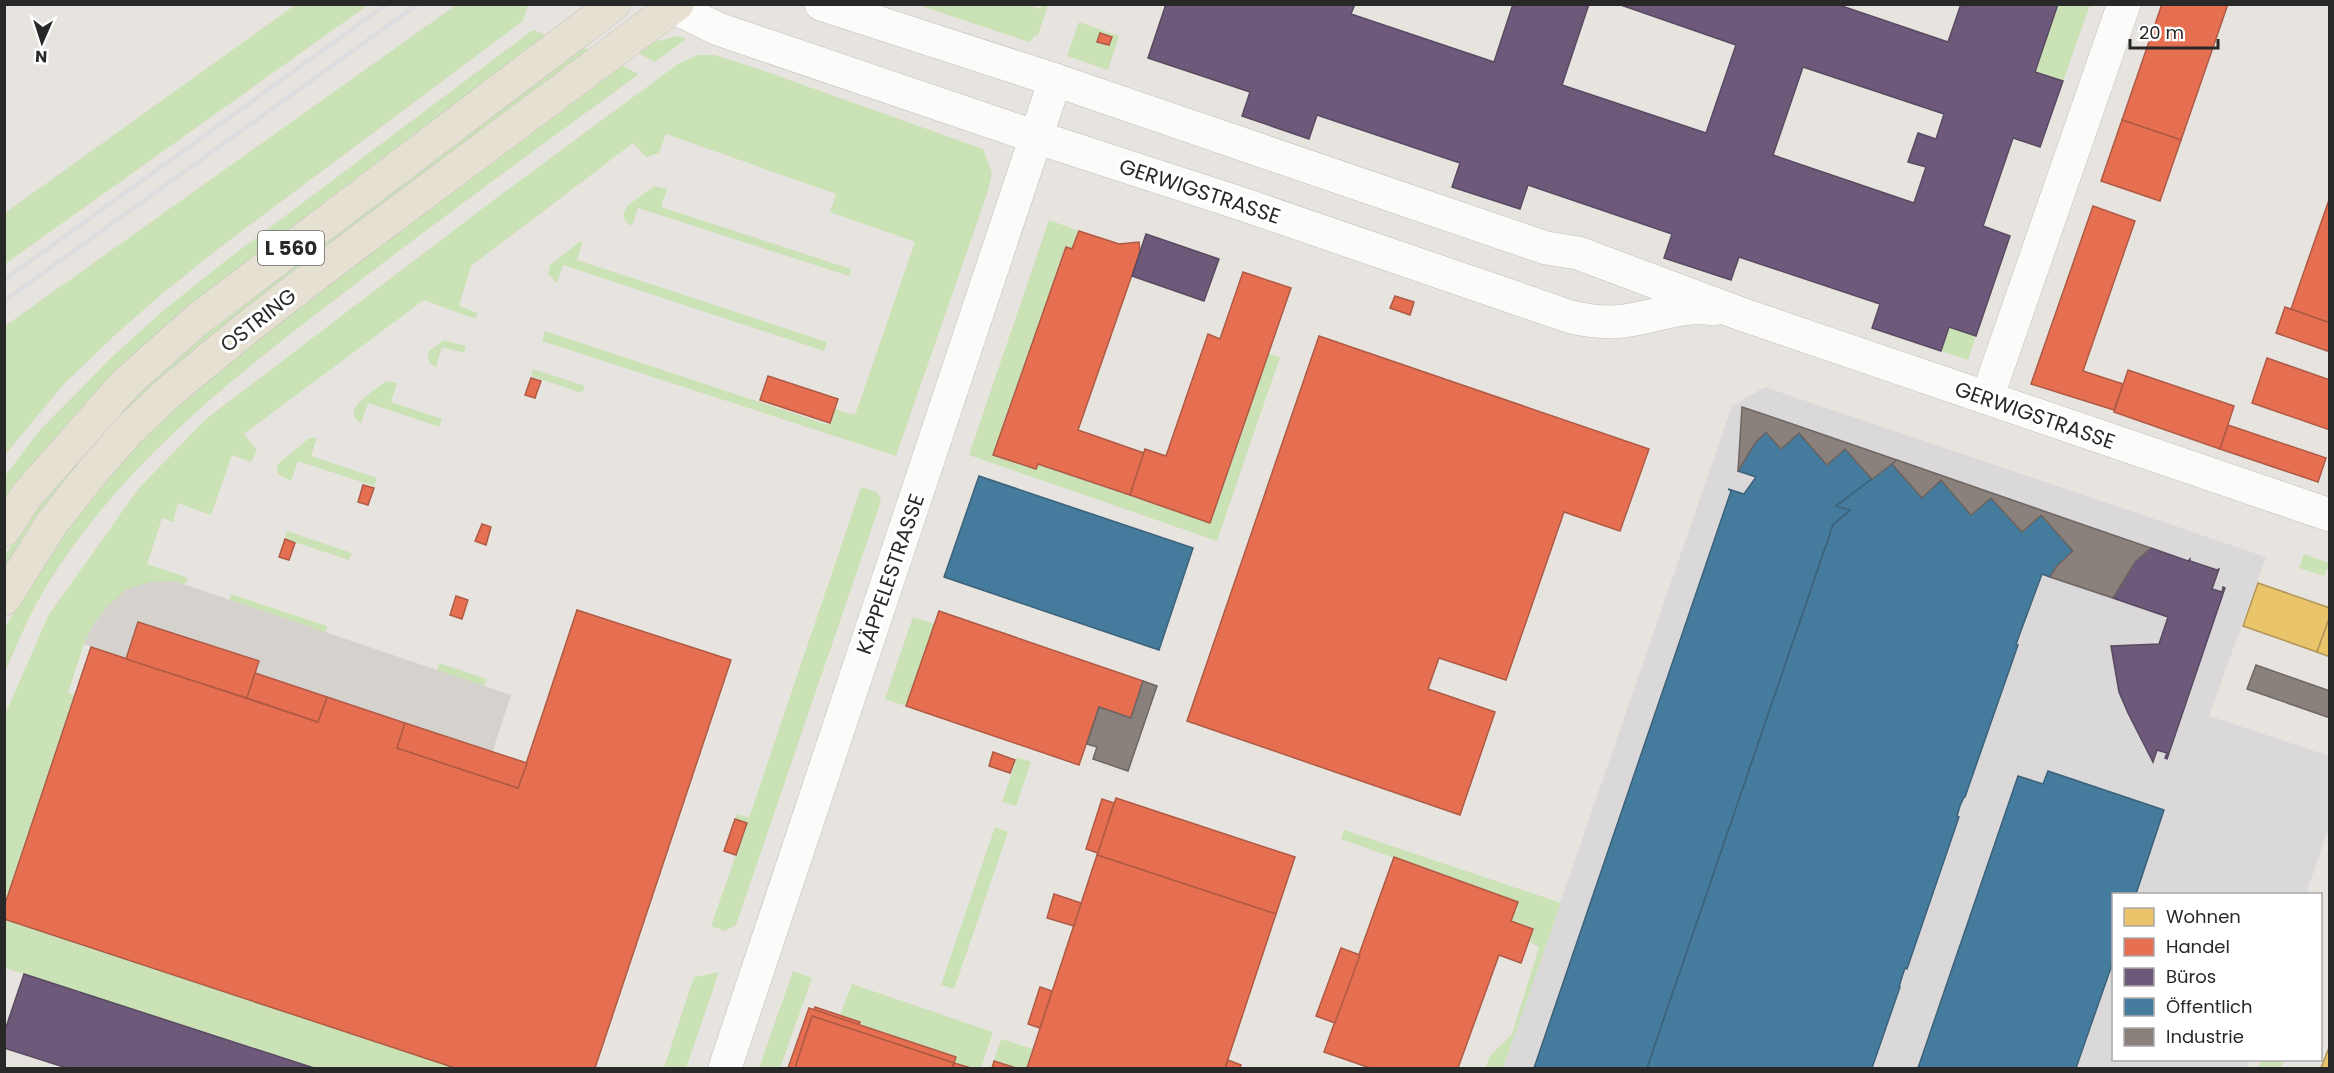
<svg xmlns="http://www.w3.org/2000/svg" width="2334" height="1073" font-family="Poppins,sans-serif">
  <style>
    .industrial { fill: #dbd8da }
    .green { fill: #cbe2b6 }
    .plaza { fill: #d5d1cc }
    .homes { fill: #e9c46a; stroke: #af9556; stroke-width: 1.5 }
    .shops { fill: #e76f51; stroke: #ae5a45; stroke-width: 1.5 }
    .offices { fill: #6d597a; stroke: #584a61; stroke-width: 1.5; fill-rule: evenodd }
    .public { fill: #457b9d; stroke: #3c627a; stroke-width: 1.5 }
    .industry { fill: #8a817c; stroke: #6d6663; stroke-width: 1.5 }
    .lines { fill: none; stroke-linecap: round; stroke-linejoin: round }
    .street-casing { stroke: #c0bfc0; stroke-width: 34 }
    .secondary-casing { stroke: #c0bfc0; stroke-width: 34 }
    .primary-casing { stroke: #c3c2c0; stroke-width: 34 }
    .street { stroke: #fbfbfa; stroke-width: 33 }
    .secondary { stroke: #fbfbfa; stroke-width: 33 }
    .primary { stroke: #e6e0d2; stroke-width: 33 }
    .rail { stroke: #dddcde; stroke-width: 4.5 }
    .labels { text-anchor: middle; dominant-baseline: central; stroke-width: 6; stroke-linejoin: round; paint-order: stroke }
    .shield { fill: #fff; stroke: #686868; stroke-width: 1.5 }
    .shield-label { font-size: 20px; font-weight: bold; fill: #282828 }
    .street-label { font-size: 21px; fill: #282828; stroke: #fff }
  </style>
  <rect width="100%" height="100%" fill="#e7e3de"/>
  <path class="industrial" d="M1765,387L2266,557L2209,716L2329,756V826L2306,894H2114V1060H2250L2247,1068H1503L1732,406Z"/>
  <g class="green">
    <path d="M295,5H368L5,264V213Z"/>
    <path d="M456,5L528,4L523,21L219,248L163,293L114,336L63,385L5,455V326Z"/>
    <path d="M1027,5L1040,9L1042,5H1048L1038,35L1034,36L1029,42L918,5Z"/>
    <path d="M2058,5H2090L2063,81L2035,72Z"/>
    <path d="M1079,22L1119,36L1108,70L1067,56Z"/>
    <path d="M533,30L546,35L5,507V476L40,430L114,355L164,310L224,262Z"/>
    <path d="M678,36L686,39L655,62L636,52L650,43Z"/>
    <path d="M582,46L591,52L300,272L5,574V556L19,532L105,422L234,309Z"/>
    <path d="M698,55H715L761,70L983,149L992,173L987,194L896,456L542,341L545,331L829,425L835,409L855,415L915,242L830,212L836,194L666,134L659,153L646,157L633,143L471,266L459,306L478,313L475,319L424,300L244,434L257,450L251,462L232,455L211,515L178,503L173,522L162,518L147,564L188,578L185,585L174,581L105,609L93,625L84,644L68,693L75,695L5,907V715L48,616L139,488L206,419L495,199L678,64Z"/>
    <path d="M620,65L639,74C546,142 453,209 362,279C245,368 124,459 46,587C30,613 17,644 5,672V628L43,561L130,451L205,378Z"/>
    <path d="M654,186L667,189L661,207L851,269L849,276L638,208L632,226L626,222L623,215L627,206Z"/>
    <path d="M1049,220L1079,231L1072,249L1066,247L994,455L1036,469L1038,464L1209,522L1268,353L1280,357L1217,541L969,455Z"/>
    <path d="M579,242H583L577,260L827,342L824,351L563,265L557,283L548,274L550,265Z"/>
    <path d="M1949,327L1976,336L1968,360L1941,351Z"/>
    <path d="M444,340L466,346L464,353L442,347L436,367C428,364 427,358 429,351Z"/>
    <path d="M533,369L585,386L582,393L531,376Z"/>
    <path d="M390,381L397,383L391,402L442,419L439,427L368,403L361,423C339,410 374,391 385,382Z"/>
    <path d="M317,437L311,456L377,478L374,486L298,461L291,481L278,474L277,468L278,464L308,439Z"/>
    <path d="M861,487L877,492L881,501L736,925L725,931L711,926L747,823L735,819L737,814L749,818Z"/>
    <path d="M287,531L352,553L349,560L285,539Z"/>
    <path d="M2304,554L2329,563V569H2327L2324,576L2299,568Z"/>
    <path d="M231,594L327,626L325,633L229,601Z"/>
    <path d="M913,617L935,624L906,706L885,699Z"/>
    <path d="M439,663L487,679L484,686L437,671Z"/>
    <path d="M1017,757L1031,762L1016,806L1002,802Z"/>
    <path d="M995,827L1008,832L954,989L941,985Z"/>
    <path d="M1344,830L1561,903L1503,1068H1485L1490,1056L1512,1034L1539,947L1528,941L1533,929L1511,921L1518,902L1341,839Z"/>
    <path d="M4,919L455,1068H314L5,968Z"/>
    <path d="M793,971L812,978L780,1068H759Z"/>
    <path d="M719,972L686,1068H664L694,977Z"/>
    <path d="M852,984L993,1032L981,1068H967L857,1030L860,1022L840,1015Z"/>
    <path d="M1001,1039L1033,1049L1027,1068H1016L994,1061Z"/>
    <path d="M2261,1060H2284L2281,1068H2258Z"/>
  </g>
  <path class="plaza" d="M174,581L511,695L484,777L404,723L327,697L318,722L84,644L93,625L105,609L125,590L150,582Z"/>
  <g class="homes">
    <path d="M2258,583L2330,608V616L2317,652L2243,626Z"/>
    <path d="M2330,616V657L2317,652Z"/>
    <path d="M2330,1045V1068H2321Z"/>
  </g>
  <g class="shops">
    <path d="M2162,4H2228L2181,140L2122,120Z"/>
    <path d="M1100,33L1112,37L1109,45L1097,42Z"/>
    <path d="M2122,120L2181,140L2160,201L2101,181Z"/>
    <path d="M2330,197V323L2291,309Z"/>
    <path d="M2093,206L2135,221L2083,371L2123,384L2114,410L2031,384Z"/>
    <path d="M1079,231L1119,244L1139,242L1140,252L1078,430L1144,453L1130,495L1038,464L1036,469L993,455L1066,247L1072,249Z"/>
    <path d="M1243,272L1291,288L1210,523L1130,495L1145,449L1166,456L1208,334L1220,339Z"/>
    <path d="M1395,296L1414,302L1410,315L1390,308Z"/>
    <path d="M2285,307L2330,323V352L2276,333Z"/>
    <path d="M1319,336L1649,449L1620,531L1564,512L1506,680L1439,658L1428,689L1495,712L1460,815L1187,721Z"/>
    <path d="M2267,358L2330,380V430L2252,403Z"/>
    <path d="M2128,370L2234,406L2220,449L2114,412Z"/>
    <path d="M768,376L838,399L830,423L760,400Z"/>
    <path d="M531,378L541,381L535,398L525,395Z"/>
    <path d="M2228,425L2326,458L2318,482L2220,449Z"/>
    <path d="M363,485L374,488L368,505L358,502Z"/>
    <path d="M482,524L491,527L486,545L475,541Z"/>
    <path d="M285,539L295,543L289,560L279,557Z"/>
    <path d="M456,596L468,600L462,619L450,615Z"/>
    <path d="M577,610L731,660L595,1068H455L4,919V907L91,647L318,722L327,697L405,723L397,748L518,788Z"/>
    <path d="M939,611L1143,681L1131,718L1099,707L1079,765L906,706Z"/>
    <path d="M138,622L259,661L247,698L126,659Z"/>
    <path d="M255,673L327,697L318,722L247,698Z"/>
    <path d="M405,723L527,763L518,788L397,748Z"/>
    <path d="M993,752L1015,760L1010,773L989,766Z"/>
    <path d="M1116,798L1295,857L1276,914L1097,855Z"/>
    <path d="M1102,799L1114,803L1098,853L1086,849Z"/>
    <path d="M735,819L747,823L736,855L724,851Z"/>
    <path d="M1097,855L1276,914L1225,1068H1027Z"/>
    <path d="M1394,857L1518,902L1511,921L1533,929L1521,963L1499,955L1458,1068H1370L1324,1052Z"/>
    <path d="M1054,894L1081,903L1074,926L1047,918Z"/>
    <path d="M1341,948L1360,955L1335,1023L1316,1016Z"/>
    <path d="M1040,987L1052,991L1040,1028L1028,1024Z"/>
    <path d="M815,1007L860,1022L857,1030L812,1016Z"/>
    <path d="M809,1008L956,1057L954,1063L812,1016L795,1068H788Z"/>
    <path d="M812,1016L954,1063L952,1068H795Z"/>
    <path d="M1228,1060L1241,1065L1240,1068H1225Z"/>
    <path d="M994,1061L1016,1068H992Z"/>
    <path d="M954,1063L968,1067L967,1068H952Z"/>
  </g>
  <g class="offices">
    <path d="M1166,4H1355L1351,14L1494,62L1513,4H1589L1562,85L1706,133L1736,45L1618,4H1836L1948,42L1961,4H2058L2035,72L2063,81L2040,147L2013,138L1983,226L2010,236L1976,336L1949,327L1941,351L1872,328L1880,304L1739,257L1731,280L1664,258L1672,234L1528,185L1520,209L1452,187L1460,163L1317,115L1309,139L1242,116L1250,92L1148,58ZM1803,67L1944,114L1936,139L1918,133L1908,162L1926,167L1914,203L1773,155Z"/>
    <path d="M1146,234L1219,259L1204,301L1132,276Z"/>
    <path d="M2151,548L2188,561L2190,559V561L2217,570L2219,569L2212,589L2222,592L2223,587L2225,588L2167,759L2165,758L2167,753L2157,750L2153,762L2128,713L2119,692L2111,646L2159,644L2168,617L2113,598L2135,562Z"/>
    <path d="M24,974L314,1068H67L4,1048V1033Z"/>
  </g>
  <g class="public">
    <path d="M1766,432L1781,449L1799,433L1827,465L1845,449L1872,479L1836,506L1850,510L1833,525L1647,1068H1534L1731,491L1728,489L1744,494L1756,477L1738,471L1755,443Z"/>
    <path d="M1892,464L1922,498L1941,480L1971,515L1991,498L2022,532L2041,515L2073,551L2056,567L2050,577L2042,574L2019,636L2016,645H2018L1965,797H1964L1960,806L1957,816L1959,817L1907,969L1905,968L1902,977L1899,987H1900L1872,1068H1647L1833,525L1850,510L1836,506Z"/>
    <path d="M979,476L1193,548L1159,650L944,577Z"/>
    <path d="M2048,771L2164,810L2136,894H2114V959L2076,1068H1918L2018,776L2043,784Z"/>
  </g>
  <g class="industry">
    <path d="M1742,407L1766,415L1897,460L1872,479L1845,449L1827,465L1799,433L1781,449L1766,432L1755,443L1738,471Z"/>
    <path d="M1897,460L2110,534L2151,548L2135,562L2113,598L2050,577L2056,567L2073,551L2041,515L2022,532L1991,498L1971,515L1941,480L1922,498L1892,464Z"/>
    <path d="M2256,665L2330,691V718L2247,689Z"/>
    <path d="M1143,681L1157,686L1128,771L1093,759L1097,747L1087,744L1099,707L1131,718Z"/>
  </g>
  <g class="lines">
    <defs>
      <g id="street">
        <path d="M1055,80L1546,248L1578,253L1741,314L2330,515"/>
        <path d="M1036,137L1245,205L1571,317C1584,320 1598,322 1612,322C1648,321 1678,303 1714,309"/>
        <path d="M1987,398L2124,4"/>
      </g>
      <g id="secondary">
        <path d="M667,4L718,29L1036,137"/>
        <path d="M725,1068L1055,80L821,4"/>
      </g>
      <g id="primary">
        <path d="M4,530L27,495L126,383L197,320L614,4"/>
        <path d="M4,599L52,523L94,470L129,430L169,392L248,327L352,247L677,4"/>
      </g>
    </defs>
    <use href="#street" class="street-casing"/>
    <use href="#secondary" class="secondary-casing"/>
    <use href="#primary" class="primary-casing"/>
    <use href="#street" class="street"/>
    <use href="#secondary" class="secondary"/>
    <use href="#primary" class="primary"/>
    <g class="rail">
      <path d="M4,280L387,4"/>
      <path d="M4,301L418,4"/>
    </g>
  </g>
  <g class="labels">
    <rect class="shield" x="258" y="231" width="66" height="34" rx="4.5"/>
    <g class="shield-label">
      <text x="291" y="248">L 560</text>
    </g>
    <g class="street-label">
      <text transform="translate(1200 191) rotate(18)">GERWIGSTRASSE</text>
      <text transform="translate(258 320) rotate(-38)">OSTRING</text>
      <text transform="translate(2035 415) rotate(19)">GERWIGSTRASSE</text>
      <text transform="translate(890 574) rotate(-71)">KÄPPELESTRASSE</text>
    </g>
  </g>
  <rect width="2334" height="1073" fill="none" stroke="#282828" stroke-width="12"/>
  <rect x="2112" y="893" width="210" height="168" fill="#ffffff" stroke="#a9a9a9" stroke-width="1.5"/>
  <rect x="2124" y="908" width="30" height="18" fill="#e9c46a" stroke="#a9a9a9" stroke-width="1.5"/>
  <text x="2166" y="923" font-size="18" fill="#282828">Wohnen</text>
  <rect x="2124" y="938" width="30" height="18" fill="#e76f51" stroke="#a9a9a9" stroke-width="1.5"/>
  <text x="2166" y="953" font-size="18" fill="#282828">Handel</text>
  <rect x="2124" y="968" width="30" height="18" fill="#6d597a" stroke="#a9a9a9" stroke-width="1.5"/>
  <text x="2166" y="983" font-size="18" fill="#282828">Büros</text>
  <rect x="2124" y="998" width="30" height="18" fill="#457b9d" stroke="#a9a9a9" stroke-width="1.5"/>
  <text x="2166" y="1013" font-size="18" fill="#282828">Öffentlich</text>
  <rect x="2124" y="1028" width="30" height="18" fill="#8a817c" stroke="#a9a9a9" stroke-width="1.5"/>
  <text x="2166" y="1043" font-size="18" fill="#282828">Industrie</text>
  <g transform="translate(42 42) rotate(183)" stroke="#ffffff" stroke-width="4.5" paint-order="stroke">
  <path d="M0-4.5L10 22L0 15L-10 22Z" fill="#282828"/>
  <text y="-9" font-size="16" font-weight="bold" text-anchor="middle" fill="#282828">N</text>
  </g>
  <path d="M2130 39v9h88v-9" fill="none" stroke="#282828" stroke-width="3"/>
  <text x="2139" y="39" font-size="18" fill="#282828" stroke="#ffffff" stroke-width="4.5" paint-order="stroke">20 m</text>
</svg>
